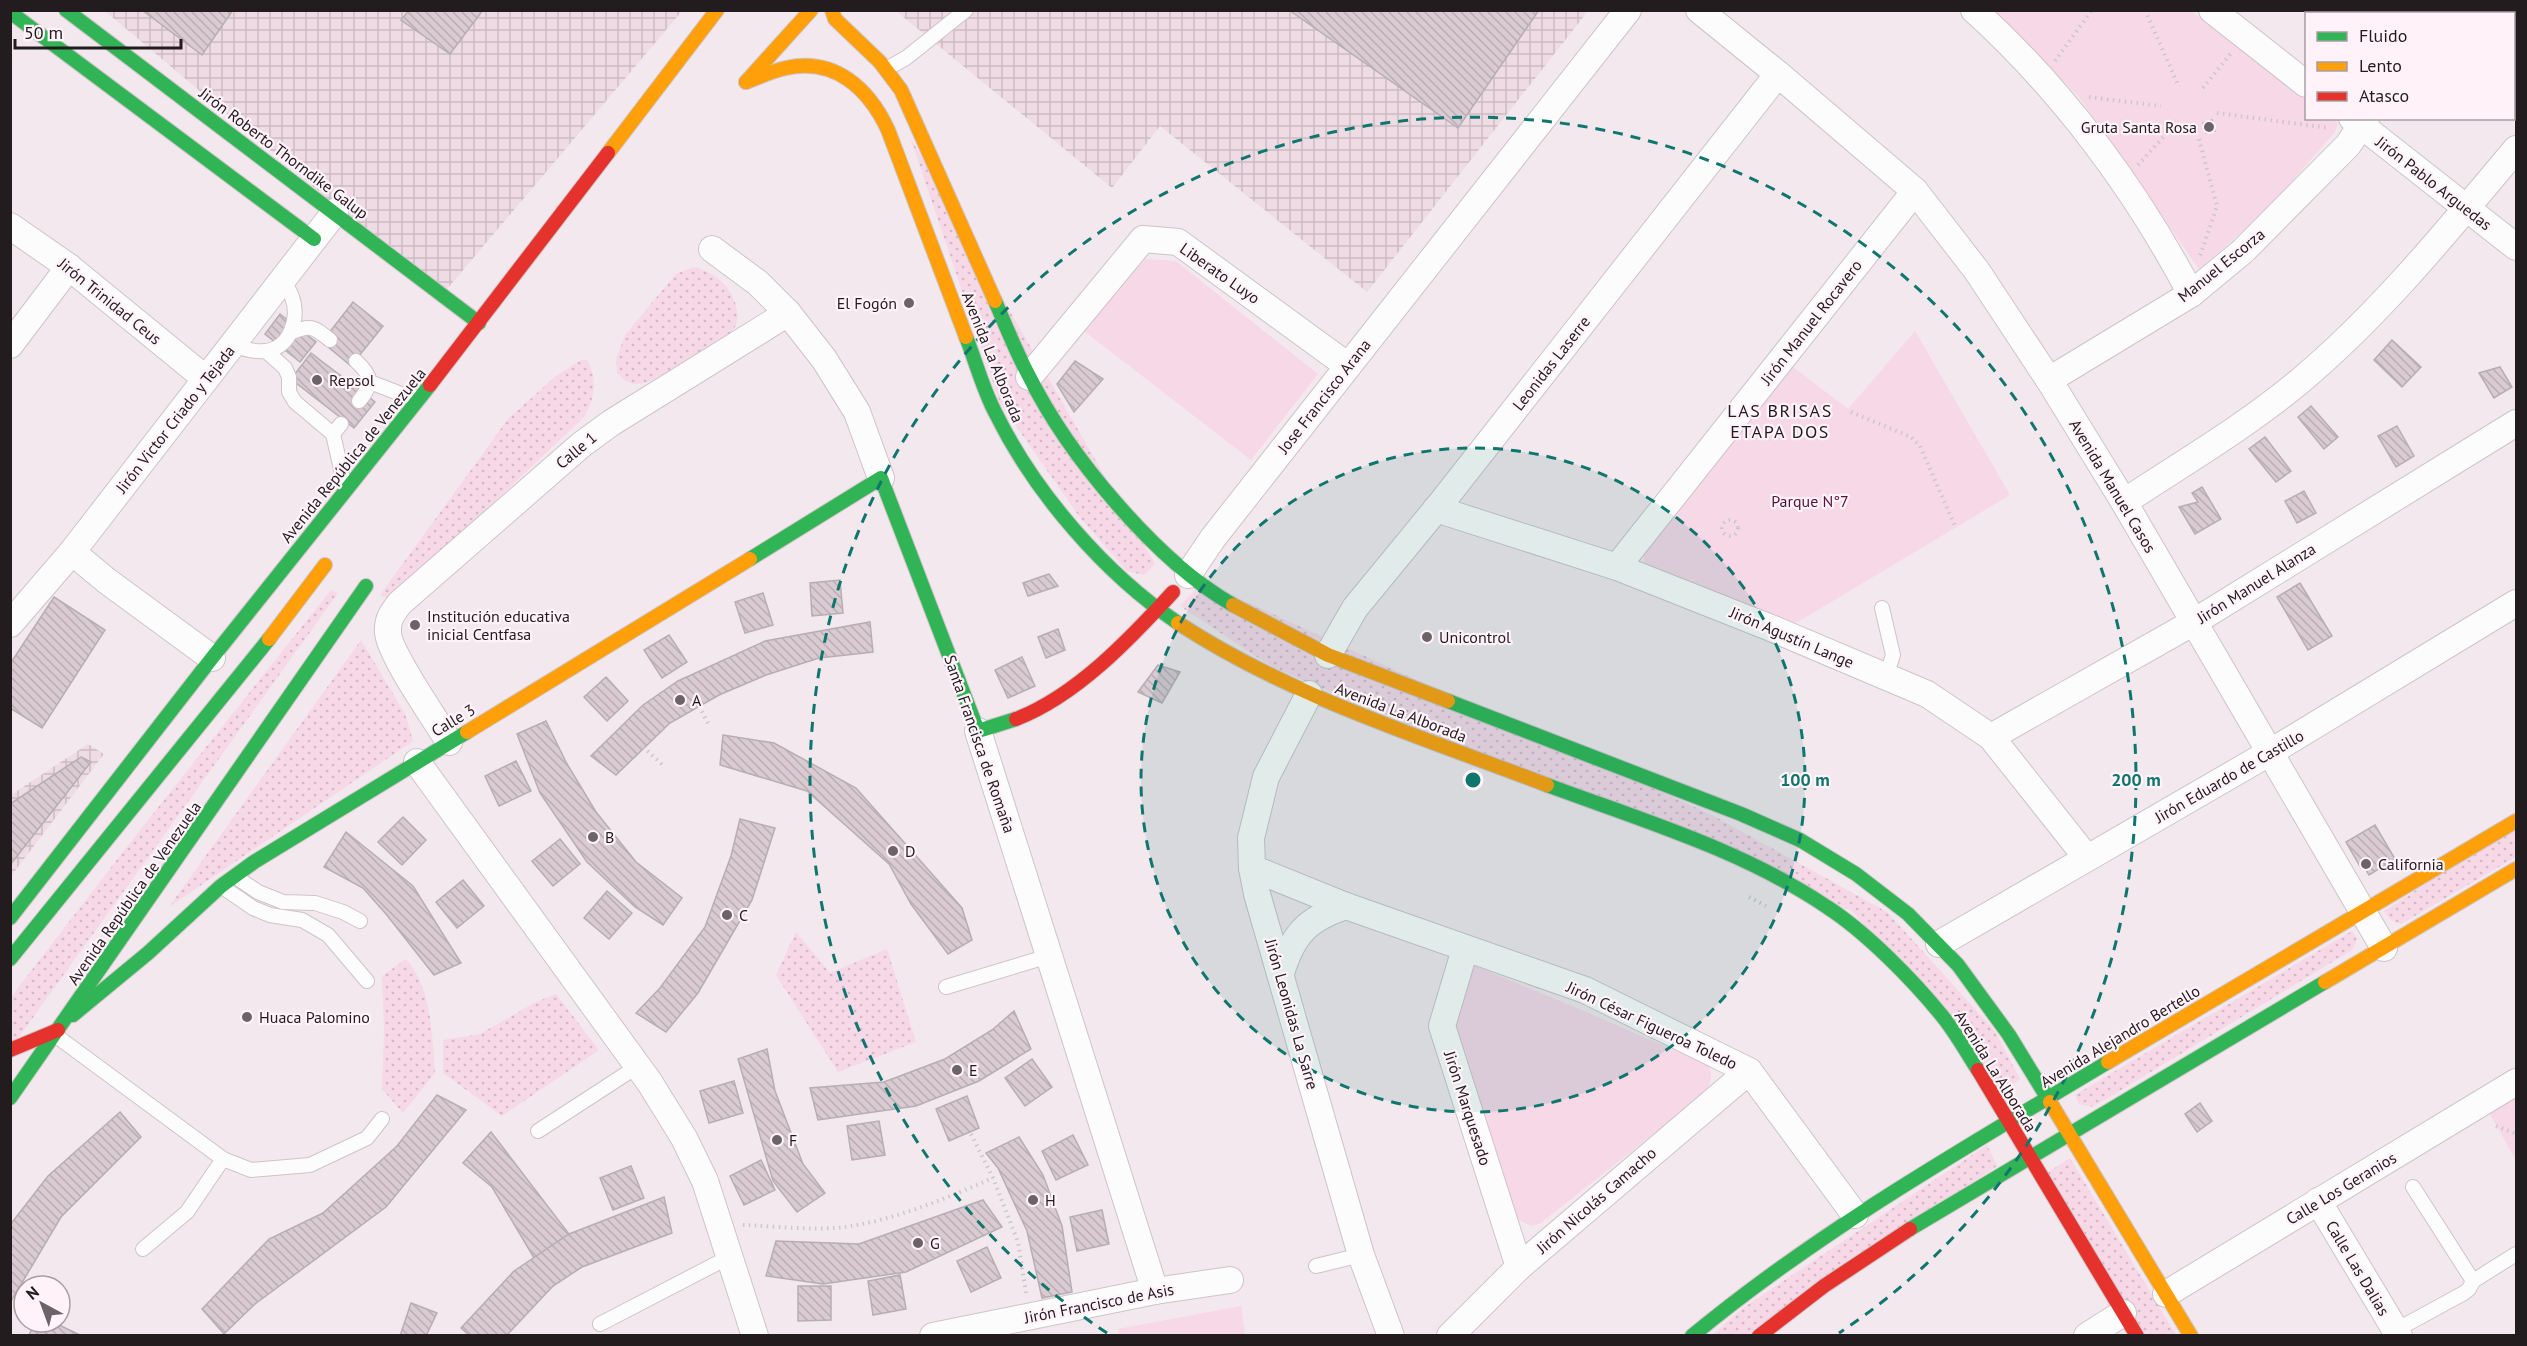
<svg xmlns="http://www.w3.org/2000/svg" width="2527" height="1346" font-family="'PT Sans',sans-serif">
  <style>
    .industrial { fill: url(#industrial-grid) }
    .grass { fill: url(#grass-dots) }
    .park { fill: #f7d8e7 }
    .building { fill: url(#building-back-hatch); stroke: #b6afb2; stroke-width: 1.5 }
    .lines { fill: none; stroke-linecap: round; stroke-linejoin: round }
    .lane-casing { stroke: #cdc4c8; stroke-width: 16 }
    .street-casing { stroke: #cdc4c8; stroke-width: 28 }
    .fast-casing { stroke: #cdc4c8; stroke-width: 16 }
    .slow-casing { stroke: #cdc4c8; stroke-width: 16 }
    .jam-casing { stroke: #cdc4c8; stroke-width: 16 }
    .path { stroke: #ccc8ca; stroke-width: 4; stroke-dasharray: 1.5 4.5; stroke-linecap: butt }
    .lane { stroke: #fdfcfc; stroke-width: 14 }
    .street { stroke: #fdfcfc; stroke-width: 26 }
    .fast { stroke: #30b455; stroke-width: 14 }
    .slow { stroke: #ff9f0a; stroke-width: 14 }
    .jam { stroke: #e5322d; stroke-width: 14 }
    .ring { fill: none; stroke: #0f766e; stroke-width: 3; stroke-dasharray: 10 8 }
    .poi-dot { fill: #6c6367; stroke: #fff3f9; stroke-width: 2 }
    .labels { text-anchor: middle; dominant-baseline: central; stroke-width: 4.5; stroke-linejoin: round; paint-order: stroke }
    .poi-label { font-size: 16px; fill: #231c1f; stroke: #fff3f9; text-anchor: start }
    .street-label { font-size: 16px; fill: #231c1f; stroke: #fff3f9 }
    .park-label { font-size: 16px; fill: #57113d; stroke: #fff3f9 }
    .neighbourhood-label { font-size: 18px; letter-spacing: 1.5px; fill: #231c1f; stroke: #fff3f9 }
    .centre { fill: #0f766e; stroke: #fff3f9; stroke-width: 3 }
    .ring-label { font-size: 18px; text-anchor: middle; font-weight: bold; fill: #0f766e; stroke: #fff3f9; stroke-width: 4.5; stroke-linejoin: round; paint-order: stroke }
  </style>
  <defs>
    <pattern id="industrial-grid" width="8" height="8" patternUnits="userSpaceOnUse" patternTransform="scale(1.5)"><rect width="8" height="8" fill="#eedbe4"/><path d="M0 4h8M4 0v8" fill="none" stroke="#ccbbc3"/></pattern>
    <pattern id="grass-dots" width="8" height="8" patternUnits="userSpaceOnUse" patternTransform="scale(1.5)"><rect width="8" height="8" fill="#f7d8e7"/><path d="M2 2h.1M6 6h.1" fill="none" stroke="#d3b9c6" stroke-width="1.8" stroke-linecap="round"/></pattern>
    <pattern id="building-back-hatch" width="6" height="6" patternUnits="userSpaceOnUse" patternTransform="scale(1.5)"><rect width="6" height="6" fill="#dacad2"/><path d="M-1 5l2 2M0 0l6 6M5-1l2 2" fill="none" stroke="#bbadb4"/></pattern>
  </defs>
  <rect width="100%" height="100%" fill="#f3e8ed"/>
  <g class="industrial">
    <path d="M105,11H682L442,295Z"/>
    <path d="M896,11H1588L1367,292L1160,126L1112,188Z"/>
    <path d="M88,744L104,754L11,876V795Z"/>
  </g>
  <g class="grass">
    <path d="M910,137L1155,564L1144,575L1127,571L1081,519L1000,403Z"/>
    <path d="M694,267C710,271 727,282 733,298C737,306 739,316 736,325C727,344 670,370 650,381C637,387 627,384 617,373L616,359L625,335L676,274Z"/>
    <path d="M581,360H587C598,377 595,403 582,419L393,598L390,600L380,595L508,419L556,376Z"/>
    <path d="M1203,582L1712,815L1887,912L1994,1030L2020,1079L2009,1088L1996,1082L1852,911L1272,667L1180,606Z"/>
    <path d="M331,590L338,593L11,1048V997L129,844Z"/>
    <path d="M361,640L405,714L413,741L169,907Z"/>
    <path d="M2516,825V857L2401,924L2391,920L2384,911Z"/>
    <path d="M2352,931L2357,939L2352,950L2093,1107L2079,1104L2075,1095Z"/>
    <path d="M796,932L830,973L887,949L916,1042L838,1072L776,975Z"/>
    <path d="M406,959C432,989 432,1034 435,1073L403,1113L382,1089L384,1031L382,976Z"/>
    <path d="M556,994L599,1050L502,1116L443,1073V1040L480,1034L534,1003Z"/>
    <path d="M1987,1145L1997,1166L1750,1335L1711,1336L1743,1308Z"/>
    <path d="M2070,1158L2176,1335H2144L2047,1173Z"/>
  </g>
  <g class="park">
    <path d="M1993,11H2191L2306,99V118L2332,119L2338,123L2335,132L2265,212L2199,269L2079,97Z"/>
    <path d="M1145,259L1176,261L1318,374L1251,460L1084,331Z"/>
    <path d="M1915,331L2010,495L1796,623L1651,574L1645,566L1643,551L1792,366L1848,409Z"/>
    <path d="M1472,965L1577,1008L1708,1065L1711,1072V1080L1706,1092L1541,1223L1532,1226L1512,1217L1452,1022Z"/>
    <path d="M2516,1094V1161L2489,1112Z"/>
    <path d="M1241,1306L1245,1335H1119L1118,1329Z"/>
  </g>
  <g class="building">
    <path d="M142,10H233L202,55Z"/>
    <path d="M409,10H483L450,54L401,20Z"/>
    <path d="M1289,10H1539L1458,128Z"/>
    <path d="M2212,120L2215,131L2206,133L2203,123Z"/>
    <path d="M353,302L383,326L351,366L322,342Z"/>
    <path d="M280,314L316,342L300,362L265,334Z"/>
    <path d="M2392,340L2421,367L2402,387L2374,360Z"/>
    <path d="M311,353L375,402L354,428L291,379Z"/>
    <path d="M1075,361L1103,379L1074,412L1057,384Z"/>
    <path d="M2500,367L2512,387L2494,398L2479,373Z"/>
    <path d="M2311,406L2338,437L2324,449L2298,417Z"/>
    <path d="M2397,426L2414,456L2396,467L2378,436Z"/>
    <path d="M2265,437L2291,471L2276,482L2249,449Z"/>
    <path d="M2202,487L2221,519L2195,534L2179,507L2198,502L2192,493Z"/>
    <path d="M2304,491L2316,513L2297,523L2285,501Z"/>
    <path d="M1049,574L1058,586L1028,596L1023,583Z"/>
    <path d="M840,580L843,613L812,616L810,583Z"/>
    <path d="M2300,583L2332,636L2308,650L2277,597Z"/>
    <path d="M763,593L773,625L745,633L735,602Z"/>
    <path d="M54,597L105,630L42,728L10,708V664Z"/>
    <path d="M870,622L873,652L819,658L766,675L719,695L670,723L616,775L591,756L643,705L678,681L765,641Z"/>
    <path d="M1058,629L1065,650L1046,658L1038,637Z"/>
    <path d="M669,635L687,662L662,678L644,650Z"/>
    <path d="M1022,657L1035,686L1008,698L995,670Z"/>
    <path d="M1158,665L1180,672L1162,703L1138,692Z"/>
    <path d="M606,677L628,701L607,721L584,697Z"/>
    <path d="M546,721L567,764L596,812L636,862L682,898L663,925L635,907L587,862L540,793L517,734Z"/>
    <path d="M723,735L774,743L856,788L962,908L972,940L948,954L911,904L889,864L807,791L720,765Z"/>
    <path d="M81,757L91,762L10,865V804Z"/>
    <path d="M516,761L531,791L499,806L485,776Z"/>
    <path d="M403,817L426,840L402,865L378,842Z"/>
    <path d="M740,819L775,828L752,900L698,993L666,1032L636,1013L660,988L705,927L731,856Z"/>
    <path d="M2375,825L2395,859L2369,875L2364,867L2361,868L2346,842Z"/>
    <path d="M346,832L413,886L461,963L434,975L386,914L363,888L324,867Z"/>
    <path d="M560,839L580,864L553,886L532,861Z"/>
    <path d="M463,880L484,906L457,928L436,902Z"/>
    <path d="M607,891L632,913L609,939L584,918Z"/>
    <path d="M1014,1011L1031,1049L979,1081L916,1106L818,1120L810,1088L884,1082L945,1059L992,1030Z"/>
    <path d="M767,1049L775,1091L803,1164L825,1193L797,1212L773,1181L738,1059Z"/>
    <path d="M1032,1059L1052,1087L1025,1106L1005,1078Z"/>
    <path d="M734,1081L743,1113L709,1123L700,1091Z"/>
    <path d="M437,1095L466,1110L386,1207L255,1304L224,1334L202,1309L269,1239L323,1213L397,1146Z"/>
    <path d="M967,1096L979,1128L949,1141L936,1109Z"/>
    <path d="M2200,1103L2212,1121L2197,1132L2185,1114Z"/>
    <path d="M120,1112L141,1137L61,1217L10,1303V1225L48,1176Z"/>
    <path d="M879,1121L885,1155L852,1160L847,1126Z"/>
    <path d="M491,1132L569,1234L534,1258L492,1187L463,1163Z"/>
    <path d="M1073,1135L1088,1165L1056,1180L1042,1151Z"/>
    <path d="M1019,1137L1043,1175L1062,1226L1072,1292L1042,1298L1027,1231L998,1168L986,1153Z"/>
    <path d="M761,1160L775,1190L744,1205L730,1176Z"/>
    <path d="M631,1166L644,1198L613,1210L600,1178Z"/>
    <path d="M664,1197L672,1233L582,1267L553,1286L506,1336H470L461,1328L514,1271L569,1234Z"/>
    <path d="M983,1200L1002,1227L906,1272L823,1284L766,1276L776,1241L859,1244Z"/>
    <path d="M1102,1210L1109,1244L1077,1251L1070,1217Z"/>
    <path d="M987,1247L1001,1278L971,1292L957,1261Z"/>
    <path d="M900,1275L906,1309L873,1315L868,1281Z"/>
    <path d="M798,1286H831V1320L798,1321Z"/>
    <path d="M411,1303L437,1313L426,1336H400Z"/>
    <path d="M34,1322H53L82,1336H29Z"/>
  </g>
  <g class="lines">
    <defs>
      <g id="lane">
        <path d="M886,69L906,58L966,10"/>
        <path d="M290,333C311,324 314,327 330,340"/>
        <path d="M233,345C243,349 253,352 265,351C290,349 300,318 292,297C290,291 286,285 283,280"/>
        <path d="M266,351L285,368L289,377V392L295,402L333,434"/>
        <path d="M356,361C372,376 374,383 359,401"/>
        <path d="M370,382L401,394L419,398"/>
        <path d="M341,424L333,434L345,487"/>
        <path d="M1882,608L1893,655L1886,677"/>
        <path d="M236,877L258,892L283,902L315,903L343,912L360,921"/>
        <path d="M221,886L253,908L270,915L302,920L328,935L367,981"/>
        <path d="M946,987L1049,956"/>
        <path d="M55,1035L223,1159L251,1170L310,1165L367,1138L382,1119"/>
        <path d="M538,1131L638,1066"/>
        <path d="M143,1249L187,1212L223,1159"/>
        <path d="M1316,1266L1361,1255"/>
        <path d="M2473,1281L2516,1254"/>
        <path d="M600,1324L731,1256"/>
        <path d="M2396,1330L2464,1293L2469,1289L2473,1281L2413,1187"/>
      </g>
      <g id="street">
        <path d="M1699,10L1778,74L1915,191L1977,271L2049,380L2124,502L2384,948"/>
        <path d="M1974,10C2062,90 2136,189 2191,294"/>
        <path d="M2212,10L2306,84"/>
        <path d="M2450,14L2452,10"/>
        <path d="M2352,118L2516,247"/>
        <path d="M10,226L69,267L206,379"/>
        <path d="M712,249L758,283L788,313L824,359L857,412L881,478"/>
        <path d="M10,345L69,267"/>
        <path d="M1029,377L1143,239L1178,242L1348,366"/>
        <path d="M2049,380L2191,294L2243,251L2348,145L2366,118"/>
        <path d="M2124,502C2183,463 2245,427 2300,381C2381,313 2448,230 2516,149"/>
        <path d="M1436,509L1617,567L1771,628L1927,694L1991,737L2087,858"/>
        <path d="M72,552L107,581L212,658"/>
        <path d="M1617,567L1915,191"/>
        <path d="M1188,575L1213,538L1628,10"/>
        <path d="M10,624L72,552L335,212"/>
        <path d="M1328,655L1355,608L1442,502L1778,74"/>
        <path d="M1309,694L1266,777L1251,838L1252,868L1257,894L1361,1255L1391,1336"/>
        <path d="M978,731L1155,1291"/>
        <path d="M1991,737L2194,622L2516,423"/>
        <path d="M449,742C436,720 388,652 388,632C387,619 393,612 400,603L581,445L611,423L788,313"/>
        <path d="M417,762L650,1083L684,1138L705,1181L755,1336"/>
        <path d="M1252,868L1346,906L1585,990L1749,1071L1855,1215"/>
        <path d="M1939,944L2269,753L2516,603"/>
        <path d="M1465,949L1442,1026L1519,1267"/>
        <path d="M1281,973C1293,934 1307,919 1346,906"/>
        <path d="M2318,1201L2399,1336"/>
        <path d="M2166,1294L2516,1082"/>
        <path d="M933,1336L1155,1291L1230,1280"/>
        <path d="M1450,1336L1519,1267L1749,1071"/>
        <path d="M2087,1336L2123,1313"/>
      </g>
      <g id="fast">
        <path d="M66,10L479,323"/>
        <path d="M10,12L314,239"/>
        <path d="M995,301C1006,326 1016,352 1029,376C1068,455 1156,561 1233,605"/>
        <path d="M966,337C976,362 983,390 996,414C1035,493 1105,574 1178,623"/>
        <path d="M750,559L881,478L978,731L1016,719"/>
        <path d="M1448,701L1741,814L1800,840L1856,874L1908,914L1958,965L2009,1035L2050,1102"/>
        <path d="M1547,785C1641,820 1743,850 1827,907C1866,932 1914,981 1943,1017C1956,1033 1967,1053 1978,1070"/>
        <path d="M10,918L212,658L430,385"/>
        <path d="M10,959L269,639"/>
        <path d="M73,1015L148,953L221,886L254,862L467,732"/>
        <path d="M10,1098L366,586"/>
        <path d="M1910,1229L2325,982"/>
        <path d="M1692,1336C1820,1230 1965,1148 2108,1062"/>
      </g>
      <g id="slow">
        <path d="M832,10L835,19L880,62L901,90L995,301"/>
        <path d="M746,82C759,77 772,71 786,68C835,57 869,89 888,130L966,337"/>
        <path d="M746,82L811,10"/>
        <path d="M608,153L717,10"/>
        <path d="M1233,605L1328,655L1448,701"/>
        <path d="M1178,623C1291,697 1422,737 1547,785"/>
        <path d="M269,639L325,565"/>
        <path d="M467,732L750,559"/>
        <path d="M2325,982L2516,869"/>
        <path d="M2108,1062L2516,821"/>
        <path d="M2050,1102L2191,1336"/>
      </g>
      <g id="jam">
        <path d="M430,385L608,153"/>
        <path d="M1016,719C1076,696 1130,639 1173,592"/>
        <path d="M10,1050L58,1030"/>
        <path d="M1978,1070L2137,1336"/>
        <path d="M1759,1336L1824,1286L1910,1229"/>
      </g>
    </defs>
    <use href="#lane" class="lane-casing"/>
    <use href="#street" class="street-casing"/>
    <use href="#fast" class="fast-casing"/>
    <use href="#slow" class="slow-casing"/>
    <use href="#jam" class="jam-casing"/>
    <g class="path">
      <path d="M2145,10L2179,87"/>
      <path d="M2055,61L2092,10"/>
      <path d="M2203,88L2231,53"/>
      <path d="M2089,97L2161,106"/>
      <path d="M2217,113L2329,128"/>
      <path d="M2199,139L2217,206L2200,256"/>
      <path d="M2138,165L2168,132"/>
      <path d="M1851,412L1911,437L1920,446L1955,526"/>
      <circle cx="1730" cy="528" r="8"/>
      <path d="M699,706L709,725"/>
      <path d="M643,747L665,767"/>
      <path d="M1749,897L1766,906"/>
      <path d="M2496,1126L2516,1134"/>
      <path d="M971,1134L993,1178L1018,1242L1026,1293"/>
      <path d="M743,1225C776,1226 812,1231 845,1227C895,1220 947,1198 993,1178"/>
    </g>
    <use href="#lane" class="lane"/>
    <use href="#street" class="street"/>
    <use href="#fast" class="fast"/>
    <use href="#slow" class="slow"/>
    <use href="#jam" class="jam"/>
  </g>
  <circle cx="1473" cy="780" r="332" fill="#0f766e" fill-opacity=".12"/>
  <g class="ring">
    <circle cx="1473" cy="780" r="332"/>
    <path d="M1107 1333A663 663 0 1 1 1839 1333"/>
  </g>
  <g class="poi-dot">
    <circle cx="2209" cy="127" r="6"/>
    <circle cx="909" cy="303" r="6"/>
    <circle cx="317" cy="380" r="6"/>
    <circle cx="415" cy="625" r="6"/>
    <circle cx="1427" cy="637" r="6"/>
    <circle cx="680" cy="700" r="6"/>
    <circle cx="593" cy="837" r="6"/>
    <circle cx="893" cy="851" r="6"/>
    <circle cx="2366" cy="864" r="6"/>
    <circle cx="727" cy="915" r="6"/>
    <circle cx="247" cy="1017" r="6"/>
    <circle cx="957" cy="1070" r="6"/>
    <circle cx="777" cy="1140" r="6"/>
    <circle cx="1033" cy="1200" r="6"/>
    <circle cx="918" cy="1243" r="6"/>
  </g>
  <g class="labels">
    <g class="poi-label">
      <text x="2197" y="127" text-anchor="end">Gruta Santa Rosa</text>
      <text x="897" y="303" text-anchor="end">El Fogón</text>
      <text x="329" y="380">Repsol</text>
      <text x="427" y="616">Institución educativa<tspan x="427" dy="18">inicial Centfasa</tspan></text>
      <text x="1439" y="637">Unicontrol</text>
      <text x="692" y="700">A</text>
      <text x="605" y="837">B</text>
      <text x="905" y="851">D</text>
      <text x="2378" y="864">California</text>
      <text x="739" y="915">C</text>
      <text x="259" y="1017">Huaca Palomino</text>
      <text x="969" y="1070">E</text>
      <text x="789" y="1140">F</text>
      <text x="1045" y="1200">H</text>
      <text x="930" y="1243">G</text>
    </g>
    <g class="street-label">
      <text transform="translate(284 153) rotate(37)">Jirón Roberto Thorndike Galup</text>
      <text transform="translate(2434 183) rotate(38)">Jirón Pablo Arguedas</text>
      <text transform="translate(2221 265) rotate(-39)">Manuel Escorza</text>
      <text transform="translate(1220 273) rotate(35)">Liberato Luyo</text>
      <text transform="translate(110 301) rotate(39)">Jirón Trinidad Ceus</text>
      <text transform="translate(1811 322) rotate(-52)">Jirón Manuel Rocavero</text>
      <text transform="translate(993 357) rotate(68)">Avenida La Alborada</text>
      <text transform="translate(1551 363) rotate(-52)">Leonidas Laserre</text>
      <text transform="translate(1324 396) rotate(-52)">Jose Francisco Arana</text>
      <text transform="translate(175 419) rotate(-52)">Jirón Victor Criado y Tejada</text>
      <text transform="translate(576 450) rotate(-40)">Calle 1</text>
      <text transform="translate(353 455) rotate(-51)">Avenida República de Venezuela</text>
      <text transform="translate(2113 486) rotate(59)">Avenida Manuel Casos</text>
      <text transform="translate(2256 583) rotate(-32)">Jirón Manuel Alanza</text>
      <text transform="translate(1792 637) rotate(23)">Jirón Agustín Lange</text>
      <text transform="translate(1401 712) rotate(21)">Avenida La Alborada</text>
      <text transform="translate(453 720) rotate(-31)">Calle 3</text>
      <text transform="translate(980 744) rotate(71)">Santa Francisca de Romaña</text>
      <text transform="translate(2229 776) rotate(-30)">Jirón Eduardo de Castillo</text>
      <text transform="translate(134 893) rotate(-55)">Avenida República de Venezuela</text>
      <text transform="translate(1292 1014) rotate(74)">Jirón Leonidas La Sarre</text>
      <text transform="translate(1652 1025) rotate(25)">Jirón César Figueroa Toledo</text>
      <text transform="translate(2120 1036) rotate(-31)">Avenida Alejandro Bertello</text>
      <text transform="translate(1996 1071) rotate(58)">Avenida La Alborada</text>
      <text transform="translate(1468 1108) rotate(72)">Jirón Marquesado</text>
      <text transform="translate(2341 1188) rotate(-31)">Calle Los Geranios</text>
      <text transform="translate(1596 1200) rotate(-41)">Jirón Nicolás Camacho</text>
      <text transform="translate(2358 1268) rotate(59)">Calle Las Dalias</text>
      <text transform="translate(1099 1303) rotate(-11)">Jirón Francisco de Asis</text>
    </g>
    <g class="park-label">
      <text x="1810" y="501">Parque N°7</text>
    </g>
    <g class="neighbourhood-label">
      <text x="1780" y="410">LAS BRISAS<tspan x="1780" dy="21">ETAPA DOS</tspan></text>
    </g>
  </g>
  <circle cx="1473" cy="780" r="9" class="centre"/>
  <g class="ring-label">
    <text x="1805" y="786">100 m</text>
    <text x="2136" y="786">200 m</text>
  </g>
  <rect width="2527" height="1346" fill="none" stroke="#231c1f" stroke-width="24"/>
  <rect x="2305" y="12" width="210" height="108" fill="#fff3f9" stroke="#a79da2" stroke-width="1.5"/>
  <rect x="2317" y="32" width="30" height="9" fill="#30b455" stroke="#a79da2" stroke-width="1.5"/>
  <text x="2359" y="42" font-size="18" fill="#231c1f">Fluido</text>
  <rect x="2317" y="62" width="30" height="9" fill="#ff9f0a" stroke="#a79da2" stroke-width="1.5"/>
  <text x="2359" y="72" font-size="18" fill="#231c1f">Lento</text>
  <rect x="2317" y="92" width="30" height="9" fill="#e5322d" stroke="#a79da2" stroke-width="1.5"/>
  <text x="2359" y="102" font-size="18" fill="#231c1f">Atasco</text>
  <g transform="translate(42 1304) rotate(319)"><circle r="28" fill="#fff3f9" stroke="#a79da2" stroke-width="1.5"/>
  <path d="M0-4.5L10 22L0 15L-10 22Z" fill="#6c6367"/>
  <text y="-9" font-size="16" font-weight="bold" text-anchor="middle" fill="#231c1f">N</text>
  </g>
  <path d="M15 39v9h166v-9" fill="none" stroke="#231c1f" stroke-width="3"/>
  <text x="24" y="39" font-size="18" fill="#231c1f" stroke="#fff3f9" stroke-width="4.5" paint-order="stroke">50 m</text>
</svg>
